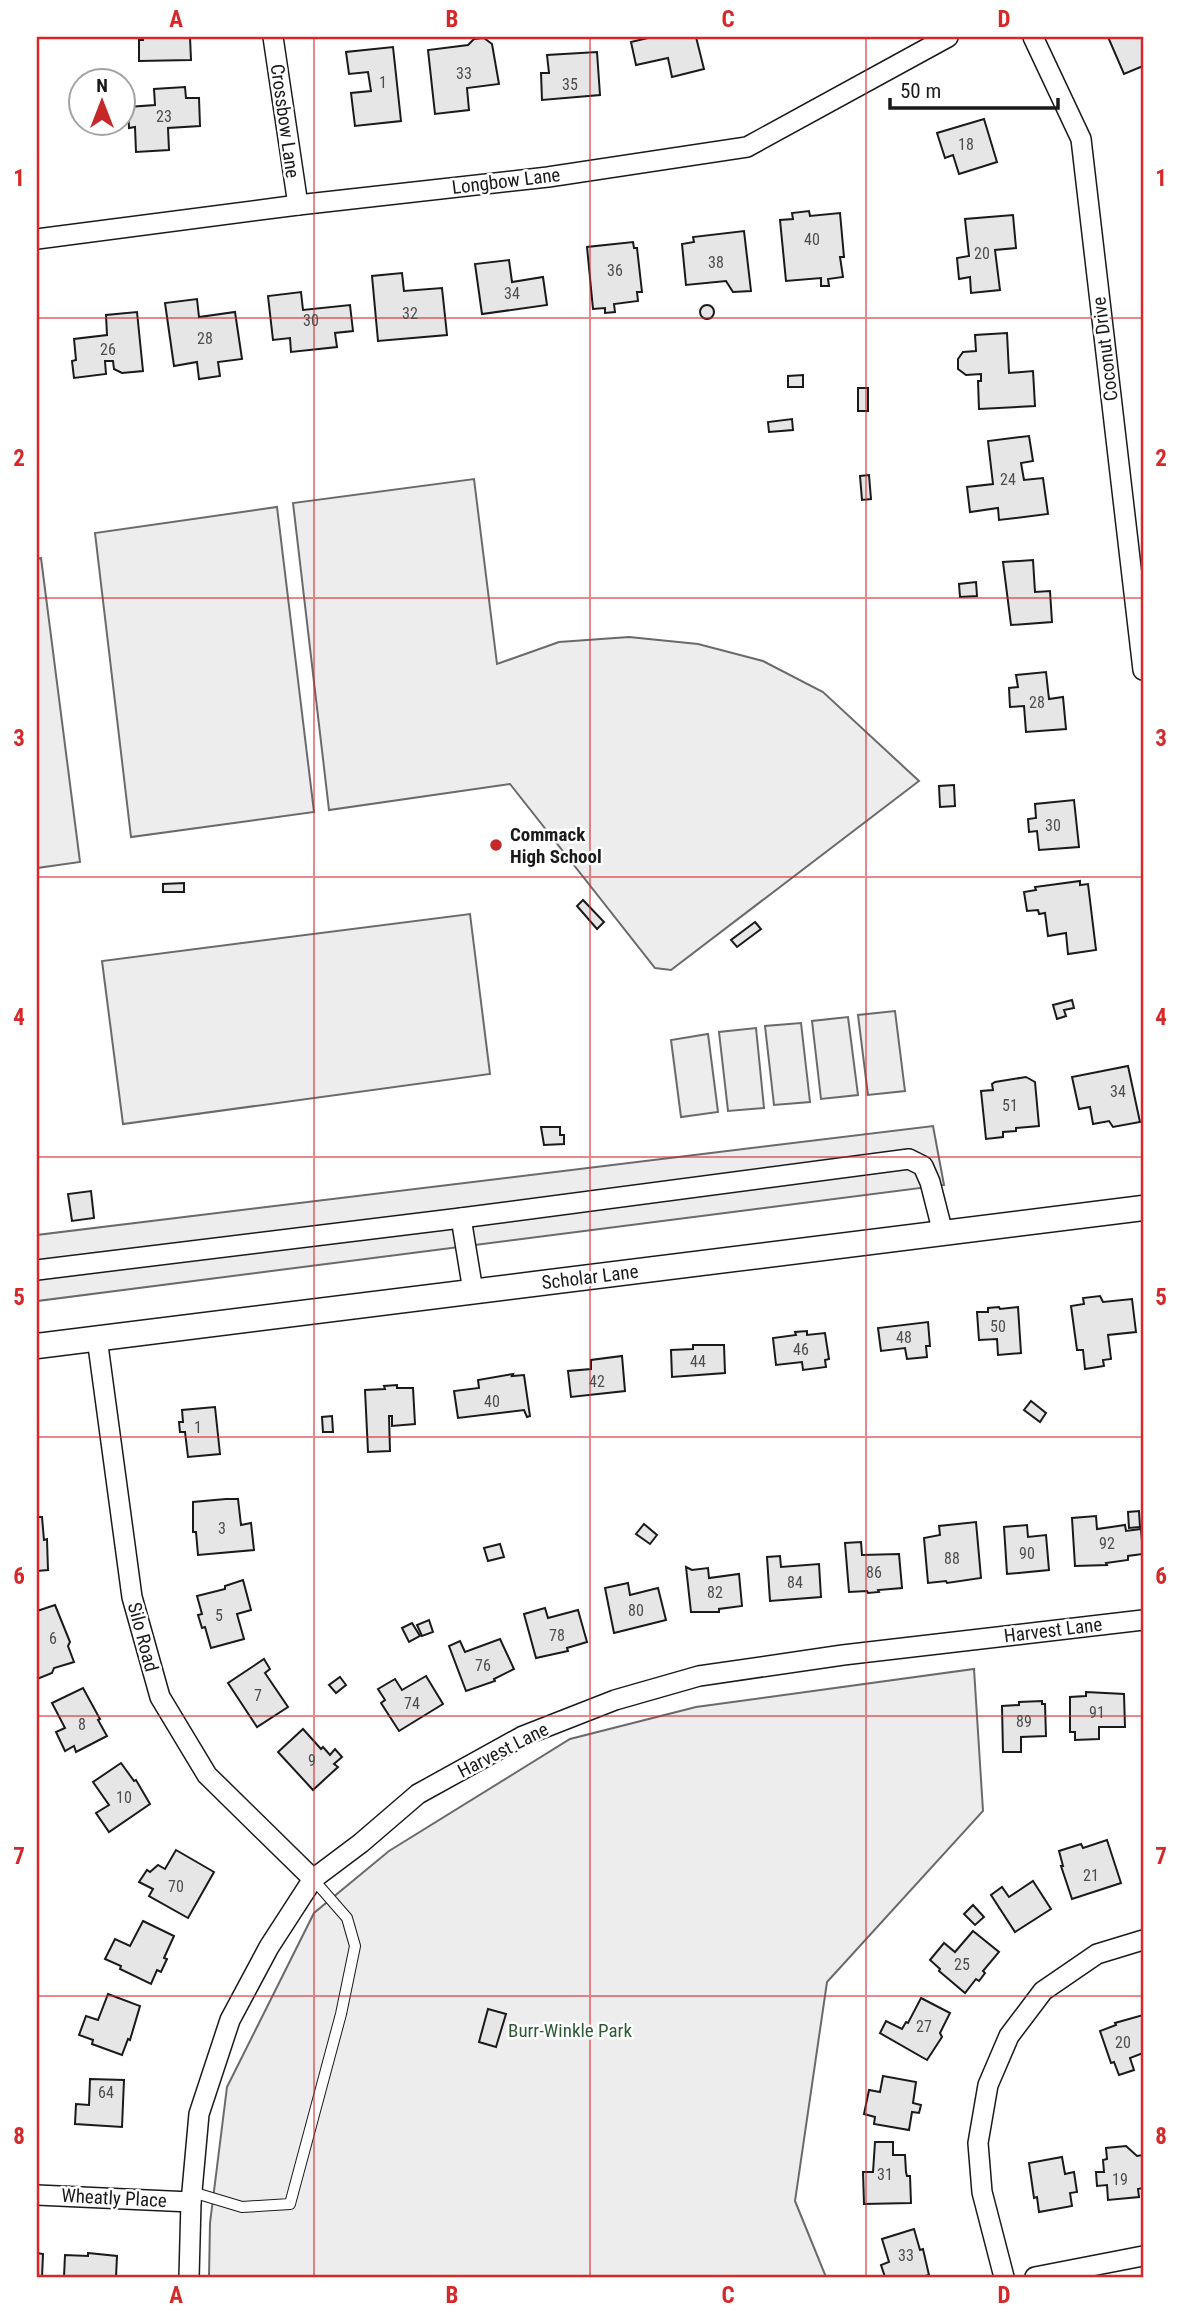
<svg xmlns="http://www.w3.org/2000/svg" width="1180" height="2314" font-family="'Roboto Condensed',sans-serif">
  <style>
    .built { fill: #ededed; stroke: #6a6a6a; stroke-width: 2 }
    .building { fill: #e6e6e6; stroke: #1a1a1a; stroke-width: 2 }
    .lines { fill: none; stroke-linecap: round; stroke-linejoin: round }
    .service-casing { stroke: #1a1a1a; stroke-width: 12 }
    .minor-casing { stroke: #1a1a1a; stroke-width: 22 }
    .tertiary-casing { stroke: #1a1a1a; stroke-width: 27 }
    .service { stroke: #fff; stroke-width: 10 }
    .minor { stroke: #fff; stroke-width: 19 }
    .tertiary { stroke: #fff; stroke-width: 24 }
    .grid { fill: none; stroke: #d62828; stroke-width: 2; stroke-opacity: 0.55 }
    .poi-dot { fill: #c62828; stroke: #fff; stroke-width: 2.5 }
    .labels { text-anchor: middle; dominant-baseline: central; stroke-width: 5; stroke-linejoin: round; paint-order: stroke }
    .number-label { font-size: 16px; fill: #4d4d4d }
    .street-label { font-size: 19px; fill: #1a1a1a; stroke: #fff }
    .poi-label { font-size: 19px; font-weight: bold; fill: #1a1a1a; stroke: #fff; text-anchor: start }
    .park-label { font-size: 19px; fill: #2b5a34; stroke: #fff }
    .neatline { fill: none; stroke: #d62828; stroke-width: 2.5 }
    .grid-label { font-size: 23px; text-anchor: middle; font-weight: bold; fill: #d62828 }
  </style>
  <rect width="100%" height="100%" fill="#fff"/>
  <g class="built">
    <path d="M474,479L497,664L559,642L629,637L698,644L763,661L823,692L919,781L671,970L655,968L510,784L329,810L293,503Z"/>
    <path d="M277,507L314,812L131,837L95,533Z"/>
    <path d="M41,558L80,862L37,868V559Z"/>
    <path d="M470,914L490,1074L123,1124L102,961Z"/>
    <path d="M895,1011L905,1091L868,1095L858,1015Z"/>
    <path d="M848,1017L858,1095L821,1099L812,1021Z"/>
    <path d="M801,1023L810,1102L774,1105L765,1026Z"/>
    <path d="M756,1028L764,1108L728,1111L719,1032Z"/>
    <path d="M708,1034L718,1112L681,1117L671,1040Z"/>
    <path d="M933,1126L944,1185L37,1301V1235Z"/>
    <path d="M974,1669L983,1811L827,1982L795,2201L826,2277H209L210,2223L227,2087L314,1913L389,1851L570,1739L696,1707Z"/>
  </g>
  <g class="building">
    <path d="M143,37H190L191,60L139,61V40H143Z"/>
    <path d="M652,37H696L704,69L672,77L668,58L636,65L631,42Z"/>
    <path d="M1108,37H1143V66L1124,74Z"/>
    <path d="M484,38L492,44L499,84L467,88L469,110L435,114L428,50L468,45L474,39Z"/>
    <path d="M393,47L401,121L355,126L351,93L371,91L368,72L349,74L346,52Z"/>
    <path d="M597,52L600,95L542,100L541,73H549L547,55Z"/>
    <path d="M185,87L186,98H199L200,126L168,128L169,150L136,152L135,127L129,128L128,107L155,105L154,89Z"/>
    <path d="M984,119L997,162L959,174L953,155L945,158L937,133Z"/>
    <path d="M809,211L810,216L840,213L844,257H840L843,277L828,279L829,286H821V278L786,281L780,220L793,219L792,213Z"/>
    <path d="M1013,215L1016,248L995,250L1000,290L971,293L970,277L959,279L957,258L969,256L965,219Z"/>
    <path d="M744,231L751,291L733,292L726,281L686,285L682,244L694,242L693,237Z"/>
    <path d="M633,242L634,248H637L642,292H637L638,301L614,304L615,312L605,313V308L593,309L587,247Z"/>
    <path d="M509,260L512,282L543,277L547,305L482,314L475,264Z"/>
    <path d="M402,273L404,291L442,288L447,335L378,341L372,276Z"/>
    <path d="M301,292L303,310L350,305L353,331L335,333L337,347L291,352L290,338L273,340L268,296Z"/>
    <path d="M197,299L199,317L235,312L242,359L218,362L220,376L199,379L197,362L174,366L165,303Z"/>
    <circle cx="707" cy="312" r="7"/>
    <path d="M137,312L143,371L122,373L114,369L113,361H105L106,374L74,378L72,361L76,360L74,339L107,335L106,315Z"/>
    <path d="M1007,333L1009,373L1033,371L1035,406L979,409L978,381H981V374L966,375L958,369V359L963,352L976,351L975,335Z"/>
    <path d="M803,375V387H788V376Z"/>
    <rect x="858" y="388" width="10" height="23"/>
    <path d="M792,419L793,430L769,432L768,422Z"/>
    <path d="M1029,436L1033,461L1021,463L1024,480L1043,478L1048,514L999,520L998,508L970,512L967,487L993,484L988,441Z"/>
    <path d="M869,475L871,499L862,500L860,476Z"/>
    <path d="M1033,560L1035,592L1050,591L1052,622L1011,625L1003,562Z"/>
    <path d="M976,582L977,596L960,597L959,584Z"/>
    <path d="M1046,672L1049,699L1063,697L1066,729L1026,732L1024,706L1010,707L1009,688L1018,687L1016,675Z"/>
    <path d="M954,785L955,806L940,807L939,786Z"/>
    <path d="M1074,800L1079,847L1039,850L1037,831L1029,832L1028,819L1036,818L1035,804Z"/>
    <path d="M1080,881V885L1088,884L1096,950L1068,954L1066,933L1048,936L1045,913L1039,914L1038,910L1027,911L1024,892L1036,890L1035,887Z"/>
    <path d="M184,883V892H163V884Z"/>
    <path d="M583,900L604,922L597,929L577,906Z"/>
    <path d="M755,922L761,929L737,947L731,940Z"/>
    <path d="M1072,1000L1074,1008L1064,1010L1066,1016L1057,1019L1053,1005Z"/>
    <path d="M1128,1066L1140,1122L1113,1127L1109,1121L1093,1124L1090,1107L1079,1109L1072,1077Z"/>
    <path d="M1026,1077L1035,1082L1039,1126L1016,1128V1131L1003,1132V1137L986,1139L981,1091L993,1090L992,1084L995,1082Z"/>
    <path d="M541,1127H560V1135H564V1144L544,1145Z"/>
    <path d="M91,1191L94,1218L72,1221L68,1194Z"/>
    <path d="M1100,1296L1103,1302L1132,1299L1136,1332L1108,1335L1111,1359L1103,1360L1104,1366L1085,1369L1083,1350H1077L1071,1306L1084,1304L1083,1298Z"/>
    <path d="M999,1307L1000,1309L1018,1307L1021,1353L998,1355L997,1339L979,1340L977,1312H988V1308Z"/>
    <path d="M928,1322L930,1346H926L927,1357L907,1359L905,1348L881,1351L878,1328Z"/>
    <path d="M807,1331V1335L825,1333L829,1359L825,1360L826,1367L803,1370L802,1362L776,1365L773,1338L796,1335L795,1332Z"/>
    <path d="M693,1345H724L725,1373L672,1377L671,1350L693,1349Z"/>
    <path d="M622,1356L625,1391L571,1397L568,1371L591,1369V1360Z"/>
    <path d="M513,1374L512,1376L524,1375L530,1416L527,1417L524,1410L458,1418L454,1391L479,1388L478,1380Z"/>
    <path d="M397,1385V1388H413L415,1424L392,1426V1416H389L390,1451L368,1452L365,1390L385,1389L384,1386Z"/>
    <path d="M1031,1401L1046,1413L1040,1422L1024,1410Z"/>
    <path d="M215,1407L220,1454L188,1457L185,1432H180L179,1422H183L182,1410Z"/>
    <path d="M332,1416L333,1432H323L322,1417Z"/>
    <path d="M226,1499H238L241,1525L251,1523L254,1550L198,1555L196,1532H193V1502Z"/>
    <path d="M1139,1511L1140,1527L1129,1528L1128,1512Z"/>
    <path d="M1096,1516L1097,1529L1125,1525L1126,1531L1141,1529L1143,1554L1128,1556V1560L1106,1563L1107,1565L1075,1566L1072,1518Z"/>
    <path d="M37,1517H42L44,1540L47,1539L48,1570L37,1571Z"/>
    <path d="M976,1522L981,1578L947,1583L946,1581L928,1583L924,1538L940,1535L939,1526Z"/>
    <path d="M644,1524L657,1535L650,1544L636,1534Z"/>
    <path d="M1027,1525L1028,1537L1046,1535L1049,1570L1007,1574L1004,1527Z"/>
    <path d="M861,1542L862,1555L899,1554L902,1588L878,1590L879,1592L868,1593L867,1591L849,1592L845,1543Z"/>
    <path d="M500,1544L504,1557L488,1561L484,1548Z"/>
    <path d="M780,1556L781,1567L819,1564L821,1597L770,1601L767,1557Z"/>
    <path d="M686,1567L692,1570L708,1568L709,1578L739,1574L742,1606L719,1609V1612H691Z"/>
    <path d="M243,1580L251,1610L237,1614L244,1639L211,1648L205,1627L202,1628L198,1615L202,1614L197,1596L225,1589V1586Z"/>
    <path d="M628,1583L630,1595L658,1588L666,1620L614,1633L605,1588Z"/>
    <path d="M55,1605L70,1642L68,1646L74,1662L54,1668L52,1673L37,1679V1611Z"/>
    <path d="M545,1608L548,1618L578,1610L587,1642L567,1648L568,1651L536,1658L524,1614Z"/>
    <path d="M429,1620L433,1632L422,1636L417,1625Z"/>
    <path d="M412,1623L420,1636L409,1642L402,1628Z"/>
    <path d="M500,1639L514,1669L494,1679L495,1681L466,1691L449,1646L460,1641L465,1652Z"/>
    <path d="M264,1659L270,1669L265,1673L288,1707L257,1727L228,1683Z"/>
    <path d="M426,1676L443,1704L399,1731L381,1703L385,1700L378,1689L395,1679L402,1690Z"/>
    <path d="M340,1677L346,1685L336,1693L329,1685Z"/>
    <path d="M83,1688L100,1719L98,1720L107,1736L76,1752L74,1746L65,1751L56,1732L65,1728L52,1703Z"/>
    <path d="M1086,1692L1124,1694L1125,1727H1099V1739L1075,1740V1732H1070V1697L1086,1696Z"/>
    <path d="M1042,1701V1704H1045L1046,1736L1021,1737V1752H1003L1002,1706L1019,1705V1702Z"/>
    <path d="M303,1729L321,1749L323,1747L330,1755L335,1749L342,1757L334,1764L338,1767L313,1790L278,1752Z"/>
    <path d="M121,1763L134,1781L136,1780L150,1804L109,1832L96,1813L109,1805L93,1782Z"/>
    <path d="M1107,1840L1121,1883L1072,1899L1061,1866H1063L1059,1851L1081,1844L1083,1848Z"/>
    <path d="M176,1850L214,1872L188,1918L149,1896L153,1889L139,1882L147,1870L150,1872L158,1865L165,1869Z"/>
    <path d="M1033,1881L1051,1909L1015,1932L991,1895L1002,1887L1009,1897Z"/>
    <path d="M973,1905L984,1917L975,1925L964,1914Z"/>
    <path d="M143,1921L174,1936L164,1958L167,1959L161,1972L157,1970L151,1984L120,1969L121,1966L105,1959L115,1939L130,1946Z"/>
    <path d="M973,1931L999,1952L983,1971L985,1973L979,1981L976,1979L965,1993L939,1971L940,1969L930,1960L944,1943L955,1952Z"/>
    <path d="M108,1994L140,2006L130,2040L128,2039L122,2055L92,2044L93,2040L79,2035L86,2016L98,2020Z"/>
    <path d="M921,1998L950,2013L940,2033L942,2037L927,2060L880,2033L886,2021L902,2029L906,2022L908,2023Z"/>
    <path d="M488,2009L506,2014L496,2047L479,2042Z"/>
    <path d="M1143,2015V2053L1130,2058L1134,2070L1119,2075L1114,2062L1111,2063L1100,2031L1116,2025L1115,2023Z"/>
    <path d="M883,2076L916,2082L913,2103L921,2105L919,2113L912,2112L909,2130L874,2124L875,2117L864,2114L869,2090L880,2092Z"/>
    <path d="M90,2079L124,2080L122,2127L75,2124L76,2104L89,2105Z"/>
    <path d="M875,2142H893V2155H905L906,2172L907,2176H910L911,2203L864,2204L863,2172H873Z"/>
    <path d="M1126,2146L1137,2156L1143,2155V2188L1138,2189L1139,2197L1108,2200L1107,2185L1097,2186L1096,2172H1104L1103,2160L1107,2159L1106,2148Z"/>
    <path d="M1062,2157L1065,2174L1074,2172L1077,2192L1070,2193L1072,2206L1039,2212L1037,2197L1034,2198L1029,2163Z"/>
    <path d="M914,2229L920,2250L923,2249L929,2275L921,2277H885L881,2265L889,2262L882,2239Z"/>
    <path d="M37,2253L43,2254L42,2277H37Z"/>
    <path d="M88,2253L117,2256L116,2277H64L65,2255L88,2256Z"/>
  </g>
  <g class="lines">
    <defs>
      <path id="service" d="M192,2192L242,2207L290,2204L341,2014L355,1946L347,1918L313,1879"/>
      <g id="minor">
        <path d="M273,37L298,205"/>
        <path d="M1033,37L1081,139L1143,670"/>
        <path d="M37,239L298,205L548,177L747,147L948,37"/>
        <path d="M461,1218L473,1291"/>
        <path d="M37,1270L461,1218L909,1159L923,1166L930,1182L943,1233"/>
        <path d="M97,1338L132,1597L160,1697L207,1775L313,1879"/>
        <path d="M37,2195L191,2202"/>
        <path d="M189,2277L191,2202L199,2114L230,2020L269,1947L313,1879L361,1843L418,1794L523,1736L615,1700L699,1676L843,1655L1143,1620"/>
        <path d="M1004,2277L982,2192L978,2143L988,2085L1009,2036L1043,1991L1097,1954L1143,1940"/>
        <path d="M1035,2277L1143,2256"/>
      </g>
      <path id="tertiary" d="M37,1346L1143,1208"/>
    </defs>
    <use href="#service" class="service-casing"/>
    <use href="#minor" class="minor-casing"/>
    <use href="#tertiary" class="tertiary-casing"/>
    <use href="#service" class="service"/>
    <use href="#minor" class="minor"/>
    <use href="#tertiary" class="tertiary"/>
  </g>
  <path class="grid" d="M314,37V2277M590,37V2277M866,37V2277M37,318H1143M37,598H1143M37,877H1143M37,1157H1143M37,1437H1143M37,1716H1143M37,1996H1143"/>
  <circle class="poi-dot" cx="496" cy="845" r="7"/>
  <g class="labels">
    <g class="number-label">
      <text x="464" y="73">33</text>
      <text x="383" y="82">1</text>
      <text x="570" y="84">35</text>
      <text x="164" y="116">23</text>
      <text x="966" y="144">18</text>
      <text x="812" y="239">40</text>
      <text x="982" y="253">20</text>
      <text x="716" y="262">38</text>
      <text x="615" y="270">36</text>
      <text x="512" y="293">34</text>
      <text x="410" y="313">32</text>
      <text x="311" y="320">30</text>
      <text x="205" y="338">28</text>
      <text x="108" y="349">26</text>
      <text x="1008" y="479">24</text>
      <text x="1037" y="702">28</text>
      <text x="1053" y="825">30</text>
      <text x="1118" y="1091">34</text>
      <text x="1010" y="1105">51</text>
      <text x="998" y="1326">50</text>
      <text x="904" y="1337">48</text>
      <text x="801" y="1349">46</text>
      <text x="698" y="1361">44</text>
      <text x="597" y="1381">42</text>
      <text x="492" y="1401">40</text>
      <text x="198" y="1427">1</text>
      <text x="222" y="1528">3</text>
      <text x="1107" y="1543">92</text>
      <text x="1027" y="1553">90</text>
      <text x="952" y="1558">88</text>
      <text x="874" y="1572">86</text>
      <text x="795" y="1582">84</text>
      <text x="715" y="1592">82</text>
      <text x="636" y="1610">80</text>
      <text x="219" y="1615">5</text>
      <text x="557" y="1635">78</text>
      <text x="53" y="1638">6</text>
      <text x="483" y="1665">76</text>
      <text x="258" y="1695">7</text>
      <text x="412" y="1703">74</text>
      <text x="1097" y="1712">91</text>
      <text x="1024" y="1721">89</text>
      <text x="82" y="1724">8</text>
      <text x="312" y="1760">9</text>
      <text x="124" y="1797">10</text>
      <text x="1091" y="1875">21</text>
      <text x="176" y="1886">70</text>
      <text x="962" y="1964">25</text>
      <text x="924" y="2026">27</text>
      <text x="1123" y="2042">20</text>
      <text x="106" y="2092">64</text>
      <text x="885" y="2174">31</text>
      <text x="1120" y="2179">19</text>
      <text x="906" y="2255">33</text>
    </g>
    <g class="street-label">
      <text transform="translate(285 121) rotate(82)">Crossbow Lane</text>
      <text transform="translate(506 181) rotate(-7)">Longbow Lane</text>
      <text transform="translate(1105 349) rotate(-97)">Coconut Drive</text>
      <text transform="translate(590 1277) rotate(-7)">Scholar Lane</text>
      <text transform="translate(1053 1630) rotate(-7)">Harvest Lane</text>
      <text transform="translate(143 1637) rotate(75)">Silo Road</text>
      <text transform="translate(503 1750) rotate(-27)">Harvest Lane</text>
      <text transform="translate(114 2198) rotate(3)">Wheatly Place</text>
    </g>
    <g class="poi-label">
      <text x="510" y="834">Commack<tspan x="510" dy="22">High School</tspan></text>
    </g>
    <g class="park-label">
      <text x="570" y="2030">Burr-Winkle Park</text>
    </g>
  </g>
  <rect width="1180" height="2314" fill="none" stroke="#ffffff" stroke-width="77"/>
  <g transform="translate(102 102)"><circle r="33" fill="#ffffff" stroke="#a3a3a3" stroke-width="2"/>
  <path d="M0-5L12 26L0 18L-12 26Z" fill="#c62828"/>
  <text y="-10" font-size="19" font-weight="bold" text-anchor="middle" fill="#1a1a1a">N</text>
  </g>
  <path d="M890 98v10h168v-10" fill="none" stroke="#1a1a1a" stroke-width="3.5"/>
  <text x="900" y="98" font-size="21" fill="#1a1a1a" stroke="#ffffff" stroke-width="5" paint-order="stroke">50 m</text>
  <rect x="38" y="38" width="1104" height="2238" class="neatline"/>
  <g class="grid-label">
    <text x="176" y="27">A</text>
    <text x="452" y="27">B</text>
    <text x="728" y="27">C</text>
    <text x="1004" y="27">D</text>
    <text x="19" y="186">1</text>
    <text x="1161" y="186">1</text>
    <text x="19" y="466">2</text>
    <text x="1161" y="466">2</text>
    <text x="19" y="746">3</text>
    <text x="1161" y="746">3</text>
    <text x="19" y="1025">4</text>
    <text x="1161" y="1025">4</text>
    <text x="19" y="1305">5</text>
    <text x="1161" y="1305">5</text>
    <text x="19" y="1584">6</text>
    <text x="1161" y="1584">6</text>
    <text x="19" y="1864">7</text>
    <text x="1161" y="1864">7</text>
    <text x="19" y="2144">8</text>
    <text x="1161" y="2144">8</text>
    <text x="176" y="2303">A</text>
    <text x="452" y="2303">B</text>
    <text x="728" y="2303">C</text>
    <text x="1004" y="2303">D</text>
  </g>
</svg>
